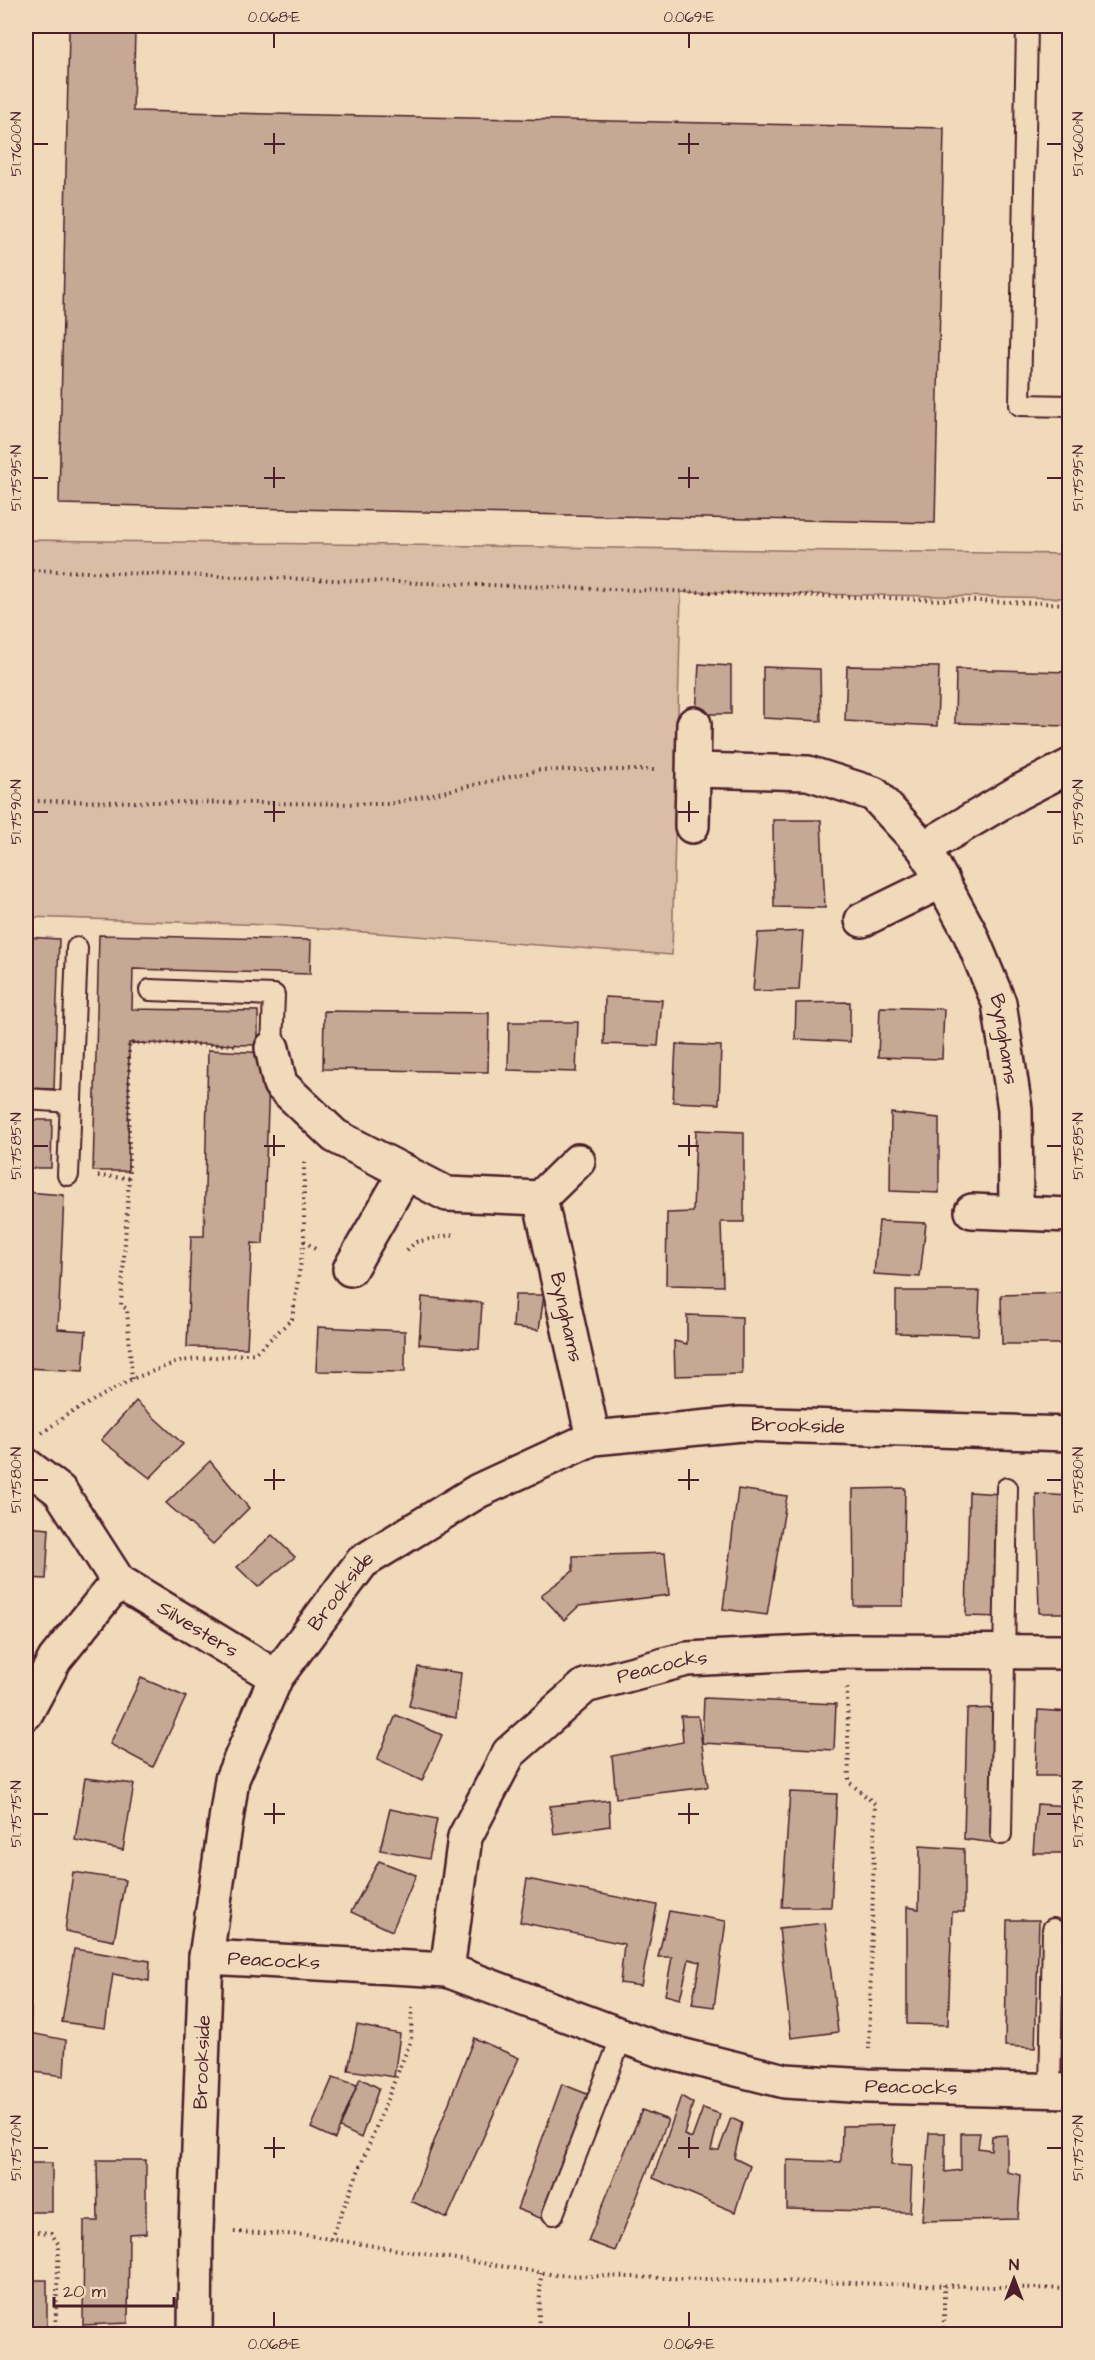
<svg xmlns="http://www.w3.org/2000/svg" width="1095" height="2360" font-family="'Architects Daughter',sans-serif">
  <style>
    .green { fill: #d9bea5; stroke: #926e68; stroke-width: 1.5 }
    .building { fill: #c5a994; stroke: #4a1f2b; stroke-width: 1.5 }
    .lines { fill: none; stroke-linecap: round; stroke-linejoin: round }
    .service-casing { stroke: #4a1f2b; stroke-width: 24 }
    .minor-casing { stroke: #4a1f2b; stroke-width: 38 }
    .path { stroke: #4a1f2b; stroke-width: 4; stroke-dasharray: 1.5 4.5; stroke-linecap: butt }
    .service { stroke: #f1daba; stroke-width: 20 }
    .minor { stroke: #f1daba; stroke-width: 33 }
    .ticks { fill: none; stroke: #4a1f2b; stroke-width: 2 }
    .labels { text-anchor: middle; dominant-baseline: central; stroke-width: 5; stroke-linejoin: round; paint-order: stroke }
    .street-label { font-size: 20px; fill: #4a1f2b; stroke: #f1daba }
    .neatline { fill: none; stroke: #4a1f2b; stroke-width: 2 }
    .ticks-label { font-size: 15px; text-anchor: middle; fill: #4a1f2b }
  </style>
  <rect width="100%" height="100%" fill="#f1daba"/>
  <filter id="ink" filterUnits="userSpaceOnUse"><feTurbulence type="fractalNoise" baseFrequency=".0167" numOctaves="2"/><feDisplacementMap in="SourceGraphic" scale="12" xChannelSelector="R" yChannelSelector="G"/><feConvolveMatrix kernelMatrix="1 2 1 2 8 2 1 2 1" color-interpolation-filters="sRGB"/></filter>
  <g filter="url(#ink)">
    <path class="green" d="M26,540L1069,554V598L681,592L672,955L270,925L26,917Z"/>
    <g class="building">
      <path d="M69,29L135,30L133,111L944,128L935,523L59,504Z"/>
      <path d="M699,664L731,666V714H696Z"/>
      <path d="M847,666L939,667L937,726L845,721Z"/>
      <path d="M763,667L820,669L821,721L763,718Z"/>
      <path d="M956,669L1070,672V726L955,723Z"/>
      <path d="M773,820H821L825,908L774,907Z"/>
      <path d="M803,931L799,990L753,991L758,933Z"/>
      <path d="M99,935L311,940L310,974L133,969L132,1009L258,1011V1045L129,1043L128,1171H93Z"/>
      <path d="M26,937L59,939L54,1089L26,1088Z"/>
      <path d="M605,997L662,1000L658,1046L604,1044Z"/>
      <path d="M850,1002V1042L795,1039L796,1003Z"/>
      <path d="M880,1007L944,1009L942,1059L878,1057Z"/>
      <path d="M324,1011L489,1013L488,1072L323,1069Z"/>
      <path d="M509,1022H578L576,1072L508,1070Z"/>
      <path d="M676,1044L721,1046L719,1104L673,1102Z"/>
      <path d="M208,1050L270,1053L263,1244L252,1243L247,1348L187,1347L191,1236H204Z"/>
      <path d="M891,1113L939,1118V1193L890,1191Z"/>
      <path d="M26,1120H52L51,1168H26Z"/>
      <path d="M696,1130L744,1132V1222H721L723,1286L666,1285L667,1213L693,1212Z"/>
      <path d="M26,1192L64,1195L58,1329L86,1331L83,1371L26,1368Z"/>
      <path d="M879,1221L926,1223L920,1277L874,1274Z"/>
      <path d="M896,1291H980L978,1335L896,1333Z"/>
      <path d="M1064,1293V1344H1002L1001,1295Z"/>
      <path d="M515,1295H544L539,1330L513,1327Z"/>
      <path d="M422,1297L482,1303L479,1349L419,1344Z"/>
      <path d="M687,1315L742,1317V1374L675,1376L674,1341L687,1344Z"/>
      <path d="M318,1327L405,1331V1372L316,1371Z"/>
      <path d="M136,1401L183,1444L150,1478L101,1440Z"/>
      <path d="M210,1461L249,1508L213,1544L166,1503Z"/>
      <path d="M905,1488L903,1606H854L853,1489Z"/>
      <path d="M738,1489L787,1496L767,1615L723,1609Z"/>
      <path d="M969,1492L1001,1494V1617L966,1616Z"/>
      <path d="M1036,1494L1070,1496V1613H1039Z"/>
      <path d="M26,1527L49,1529L46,1579L26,1578Z"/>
      <path d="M272,1535L295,1557L258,1587L237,1567Z"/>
      <path d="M665,1553L669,1595L579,1606L564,1620L541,1595L573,1571V1556Z"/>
      <path d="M418,1667L461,1673L456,1718L409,1706Z"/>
      <path d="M141,1678L186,1697L153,1767L110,1744Z"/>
      <path d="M704,1698L836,1704L834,1750L702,1743Z"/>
      <path d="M998,1708L995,1843L964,1839L967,1709Z"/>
      <path d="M1038,1710L1070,1712V1776H1035Z"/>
      <path d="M396,1715L442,1735L422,1781L377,1760Z"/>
      <path d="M681,1716H698L708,1787L616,1798L612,1756L683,1742Z"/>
      <path d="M85,1778L134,1784L123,1850L75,1840Z"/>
      <path d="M790,1792L837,1794L831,1907H782Z"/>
      <path d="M609,1800L610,1826L554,1834L550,1806Z"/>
      <path d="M1037,1804L1067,1806L1064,1853H1033Z"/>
      <path d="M390,1809L437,1819L429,1859L380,1850Z"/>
      <path d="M920,1846L964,1849V1912H952L948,2025L907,2024V1907L919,1909Z"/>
      <path d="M379,1861L416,1875L392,1931L351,1912Z"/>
      <path d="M73,1872L125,1880L114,1941L65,1931Z"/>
      <path d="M527,1879L657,1905L641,1986L620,1983L624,1944L520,1922Z"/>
      <path d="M669,1911L726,1921L714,2007L692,2004L700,1962L689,1959L680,1999L665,1995L672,1957H658Z"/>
      <path d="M1007,1920H1039L1035,2048L1005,2046Z"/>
      <path d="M825,1923L838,2032L791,2038L779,1928Z"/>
      <path d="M74,1949L150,1961L149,1981L113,1974L105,2028L62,2022Z"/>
      <path d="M26,2009H31L30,2033L66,2040L64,2076L26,2071Z"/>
      <path d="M357,2025L400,2034L394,2077L348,2070Z"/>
      <path d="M474,2038L519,2058L447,2218L411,2201Z"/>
      <path d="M333,2077L357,2085L335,2139L311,2128Z"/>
      <path d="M360,2078L379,2088L361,2138L340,2128Z"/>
      <path d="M562,2084L597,2098L548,2221L517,2209Z"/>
      <path d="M681,2096L693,2103L684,2135L692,2138L703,2108L720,2114L711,2150H719L731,2118L742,2123L734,2158L750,2166L735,2212L653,2178Z"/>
      <path d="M642,2110L668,2120L615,2251L588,2241Z"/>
      <path d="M894,2125L891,2165L912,2166L910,2212L787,2209V2160L841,2162L842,2126Z"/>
      <path d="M929,2133H945V2172L961,2170V2133H980L978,2148L991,2150L992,2136L1007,2135V2172L1021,2175L1018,2219L922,2221Z"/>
      <path d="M97,2160H146V2233L129,2234L128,2323L83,2325L84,2221H98Z"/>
      <rect x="26" y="2163" width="26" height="49"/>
      <path d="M1066,2242H1070V2269Z"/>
      <rect x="26" y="2280" width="21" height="54"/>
      <rect x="93" y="2330" width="41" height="4"/>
    </g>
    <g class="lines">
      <defs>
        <g id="service">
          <path d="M1027,26L1020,405L1070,406"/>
          <path d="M150,990L274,995L272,1048"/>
          <path d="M26,1099L71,1102"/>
          <path d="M68,1175L77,948"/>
          <path d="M1001,1834L1007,1488"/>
          <path d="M1050,2091L1053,1929"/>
          <path d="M553,2214L622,2036"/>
        </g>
        <g id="minor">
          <path id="s1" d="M694,770L808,773L874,794L924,848L969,931L999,1003L1015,1109L1016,1211"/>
          <path d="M692,826L694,724"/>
          <path d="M924,848L1019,792L1070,766"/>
          <path d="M862,920L942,881"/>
          <path id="s2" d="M272,1048L280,1084L335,1136L447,1194L540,1198L593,1438"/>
          <path d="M540,1198L578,1161"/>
          <path d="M972,1211L1070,1215"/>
          <path d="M350,1269L406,1172"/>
          <path id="s3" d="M26,1465L60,1491L118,1581L276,1677"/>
          <path d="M26,1713L55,1659L118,1581"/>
          <path id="s4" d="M206,1957L447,1970L660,2050L785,2081L868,2086L1070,2091"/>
          <path id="s5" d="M447,1970L465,1837L509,1753L585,1686L687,1659L847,1651L1070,1652"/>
          <path id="s6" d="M195,2334L196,2230L206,1957L232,1779L276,1677L362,1562L478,1491L593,1438L741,1424L1070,1434"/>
        </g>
      </defs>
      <use href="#service" class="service-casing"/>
      <use href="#minor" class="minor-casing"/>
      <g class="path">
        <path d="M26,570L1070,604"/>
        <path d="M26,801L389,804L540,770H657"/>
        <path d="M98,1176L129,1178"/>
        <path d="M304,1241L318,1251"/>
        <path d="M407,1250L416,1242L455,1234"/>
        <path d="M132,1379L127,1309L121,1305L129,1178V1043L236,1045"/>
        <path d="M42,1433L67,1415L132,1379L180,1361L255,1353L292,1319L304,1241V1159"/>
        <path d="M847,1688L849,1782L875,1804L869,2049"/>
        <path d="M26,2231L51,2233L59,2245L55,2334"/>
        <path d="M234,2232L305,2235L557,2275L1070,2289"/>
        <path d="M331,2239L411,2040L412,2006"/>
        <path d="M538,2334L541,2273"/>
        <path d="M944,2334V2285"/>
      </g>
      <use href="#service" class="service"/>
      <use href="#minor" class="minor"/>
    </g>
  </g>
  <path class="ticks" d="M274,33V48M689,33V48M274,133V154M689,133V154M33,144H48M264,144H285M678,144H699M1047,144H1062M274,467V488M689,467V488M33,478H48M264,478H285M678,478H699M1047,478H1062M274,801V822M689,801V822M33,812H48M264,812H285M678,812H699M1047,812H1062M274,1135V1156M689,1135V1156M33,1146H48M264,1146H285M678,1146H699M1047,1146H1062M274,1469V1490M689,1469V1490M33,1480H48M264,1480H285M678,1480H699M1047,1480H1062M274,1803V1824M689,1803V1824M33,1814H48M264,1814H285M678,1814H699M1047,1814H1062M274,2137V2158M689,2137V2158M33,2148H48M264,2148H285M678,2148H699M1047,2148H1062M274,2312V2327M689,2312V2327"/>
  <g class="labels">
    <g class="street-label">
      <text stroke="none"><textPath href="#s1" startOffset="466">Bynghams</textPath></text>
      <text stroke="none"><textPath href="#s2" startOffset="454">Bynghams</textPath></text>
      <text stroke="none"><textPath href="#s6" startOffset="1280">Brookside</textPath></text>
      <text stroke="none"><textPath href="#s6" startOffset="776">Brookside</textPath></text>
      <text stroke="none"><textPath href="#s3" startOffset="243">Silvesters</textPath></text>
      <text stroke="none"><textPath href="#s5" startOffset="410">Peacocks</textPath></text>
      <text stroke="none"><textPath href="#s4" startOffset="68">Peacocks</textPath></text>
      <text stroke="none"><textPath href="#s6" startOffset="272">Brookside</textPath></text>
      <text stroke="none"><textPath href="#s4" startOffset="724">Peacocks</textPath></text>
    </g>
  </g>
  <rect width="1095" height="2360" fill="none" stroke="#f1daba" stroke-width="66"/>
  <g transform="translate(1014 2279)" stroke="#f1daba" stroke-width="4.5" paint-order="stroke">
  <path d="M0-4.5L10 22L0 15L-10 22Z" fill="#4a1f2b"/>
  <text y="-9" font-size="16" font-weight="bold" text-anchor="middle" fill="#4a1f2b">N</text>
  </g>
  <path d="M54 2297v9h120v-9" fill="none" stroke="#4a1f2b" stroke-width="3"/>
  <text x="63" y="2297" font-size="18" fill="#4a1f2b" stroke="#f1daba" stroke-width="4.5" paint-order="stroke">20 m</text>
  <rect x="33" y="33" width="1029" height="2294" class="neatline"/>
  <g class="ticks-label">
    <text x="274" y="22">0.068°E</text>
    <text x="689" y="22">0.069°E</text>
    <text transform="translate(16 144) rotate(-90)" y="5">51.7600°N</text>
    <text transform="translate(1078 144) rotate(-90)" y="5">51.7600°N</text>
    <text transform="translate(16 478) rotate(-90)" y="5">51.7595°N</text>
    <text transform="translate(1078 478) rotate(-90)" y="5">51.7595°N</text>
    <text transform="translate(16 812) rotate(-90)" y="5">51.7590°N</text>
    <text transform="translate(1078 812) rotate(-90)" y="5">51.7590°N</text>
    <text transform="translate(16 1146) rotate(-90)" y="5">51.7585°N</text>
    <text transform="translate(1078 1146) rotate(-90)" y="5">51.7585°N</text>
    <text transform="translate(16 1480) rotate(-90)" y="5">51.7580°N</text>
    <text transform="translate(1078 1480) rotate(-90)" y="5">51.7580°N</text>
    <text transform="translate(16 1814) rotate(-90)" y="5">51.7575°N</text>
    <text transform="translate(1078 1814) rotate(-90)" y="5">51.7575°N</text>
    <text transform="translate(16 2148) rotate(-90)" y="5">51.7570°N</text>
    <text transform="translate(1078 2148) rotate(-90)" y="5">51.7570°N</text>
    <text x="274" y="2349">0.068°E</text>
    <text x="689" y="2349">0.069°E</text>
  </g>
</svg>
